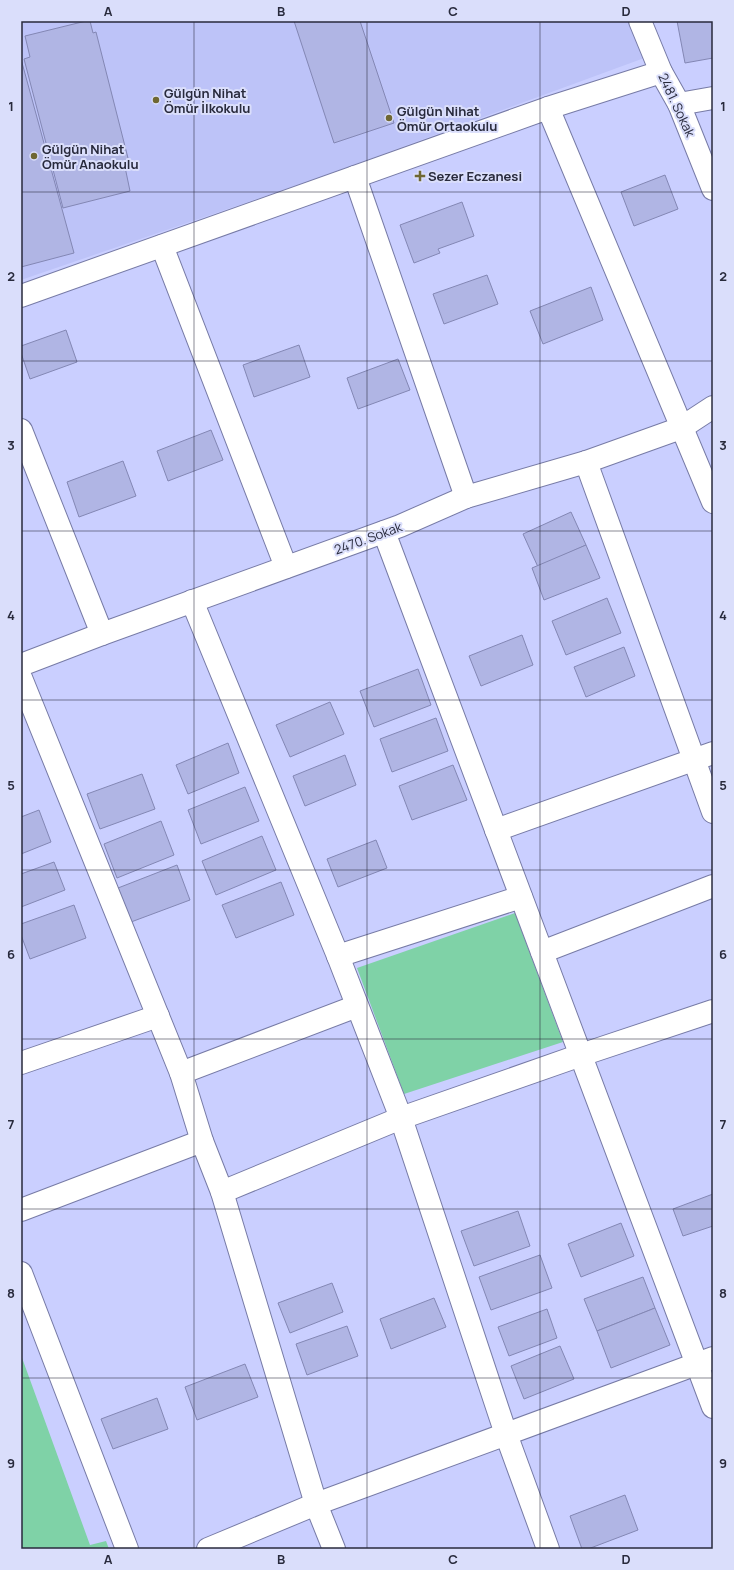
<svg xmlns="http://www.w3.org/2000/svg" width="734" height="1570" font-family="Manrope,sans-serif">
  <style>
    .built { fill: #bdc3f8 }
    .green { fill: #7fd2a7 }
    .building { fill: #b0b5e4; stroke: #8387b4 }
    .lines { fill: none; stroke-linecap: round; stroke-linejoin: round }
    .minor-casing { stroke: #777ba6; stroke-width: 24 }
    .minor { stroke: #fff; stroke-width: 22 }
    .grid { fill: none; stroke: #282a3c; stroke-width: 1; stroke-opacity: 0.55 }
    .poi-dot { fill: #6f6733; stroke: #dadefb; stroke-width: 1.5 }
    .labels { text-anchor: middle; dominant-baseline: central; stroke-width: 4; stroke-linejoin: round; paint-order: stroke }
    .poi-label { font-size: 13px; font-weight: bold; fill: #282a3c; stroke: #dadefb; text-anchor: start }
    .street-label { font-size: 13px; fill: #282a3c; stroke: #dadefb }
    .neatline { fill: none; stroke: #282a3c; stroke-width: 1.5 }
    .grid-label { font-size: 13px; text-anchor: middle; font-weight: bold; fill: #282a3c }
  </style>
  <rect width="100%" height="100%" fill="#cacfff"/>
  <path class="built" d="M21,21H632L647,57L315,179L21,280Z"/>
  <g class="green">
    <path d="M515,913L563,1042L404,1094L357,968Z"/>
    <path d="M21,1355L90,1545L106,1541L109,1549H21Z"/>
  </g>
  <g class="building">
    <path d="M86,21H90L93,33L96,32L130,166L125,167L130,191L63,208L24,59L30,57L25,36Z"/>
    <path d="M294,21H360L394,123L334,143Z"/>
    <path d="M677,21H713V58L685,63Z"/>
    <path d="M21,59L74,253L21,267Z"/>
    <path d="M665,175L678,209L634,226L621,192Z"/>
    <path d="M462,202L474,236L438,249L440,253L414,263L400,225Z"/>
    <path d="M487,275L498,304L444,324L433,294Z"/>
    <path d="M591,287L603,320L543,344L530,311Z"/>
    <path d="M66,330L77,362L30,379L21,353V346Z"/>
    <path d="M299,345L310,377L254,397L243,365Z"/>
    <path d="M398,359L410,390L358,409L347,378Z"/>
    <path d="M211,430L223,460L168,481L157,451Z"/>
    <path d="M123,461L136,496L79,517L67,482Z"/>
    <path d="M571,512L586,545L538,567L523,534Z"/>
    <path d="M586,545L600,578L544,600L532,568Z"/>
    <path d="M607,598L621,633L566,655L552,621Z"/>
    <path d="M522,635L533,665L481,686L469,656Z"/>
    <path d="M624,647L635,676L586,697L574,667Z"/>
    <path d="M418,669L431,705L374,727L360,691Z"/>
    <path d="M330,702L344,734L290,757L276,725Z"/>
    <path d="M436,718L448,751L392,772L380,739Z"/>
    <path d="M228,743L239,773L188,794L176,765Z"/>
    <path d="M345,755L356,785L305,806L293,776Z"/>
    <path d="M453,765L467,800L412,820L399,786Z"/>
    <path d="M142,774L155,809L100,829L87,794Z"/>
    <path d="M245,787L259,821L201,844L188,810Z"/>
    <path d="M39,810L51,842L21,854V817Z"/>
    <path d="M161,821L174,855L117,878L104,844Z"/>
    <path d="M262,836L276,870L216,895L202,861Z"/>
    <path d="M376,840L387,868L338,887L327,859Z"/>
    <path d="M54,862L65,890L21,907V874Z"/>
    <path d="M177,865L190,900L131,922L118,888Z"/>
    <path d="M281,882L294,915L236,938L222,905Z"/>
    <path d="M74,905L86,938L30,959L21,935V924Z"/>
    <path d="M713,1194V1226L683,1236L673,1209Z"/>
    <path d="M518,1211L530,1246L474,1266L461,1231Z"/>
    <path d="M621,1223L634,1256L581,1277L568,1244Z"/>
    <path d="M540,1255L552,1288L491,1310L479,1277Z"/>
    <path d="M643,1277L655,1308L597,1331L584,1299Z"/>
    <path d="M332,1283L343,1312L290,1333L278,1303Z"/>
    <path d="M434,1298L446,1327L391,1349L380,1319Z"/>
    <path d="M655,1308L670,1345L611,1368L597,1331Z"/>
    <path d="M547,1309L557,1338L509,1356L498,1327Z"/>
    <path d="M347,1326L358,1356L307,1375L296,1344Z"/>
    <path d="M560,1346L574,1379L524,1399L511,1366Z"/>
    <path d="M245,1364L258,1397L197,1420L185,1387Z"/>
    <path d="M157,1398L168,1429L113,1449L101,1419Z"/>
    <path d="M625,1495L638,1530L588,1549H582L570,1516Z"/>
  </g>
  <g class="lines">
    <defs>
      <g id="minor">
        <path d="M640,21L661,72L679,104L713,189"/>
        <path d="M679,104L713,98"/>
        <path d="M548,108L713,502"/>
        <path d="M355,177L466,497"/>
        <path d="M162,246L286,567"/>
        <path d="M21,296L548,108L661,72"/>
        <path d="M21,430L102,634"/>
        <path d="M586,462L713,812"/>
        <path d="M384,532L713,1407"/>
        <path d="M192,601L338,956L401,1118L506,1434L548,1549"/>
        <path d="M21,665L102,634L400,526L466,497L586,462L681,428L713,407"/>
        <path d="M21,678L181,1073L202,1141L222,1192L316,1504L334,1549"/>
        <path d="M496,830L713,753"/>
        <path d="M542,952L713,886"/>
        <path d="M338,956L521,897"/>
        <path d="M21,1063L158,1016"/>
        <path d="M181,1073L357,1006"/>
        <path d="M222,1192L401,1118L581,1055L713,1011"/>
        <path d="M21,1210L202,1141"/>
        <path d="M21,1273L127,1549"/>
        <path d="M208,1549L316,1504L713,1358"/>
      </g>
    </defs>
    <use href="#minor" class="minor-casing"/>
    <use href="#minor" class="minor"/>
  </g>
  <path class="grid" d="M194,21V1549M367,21V1549M540,21V1549M21,192H713M21,361H713M21,531H713M21,700H713M21,870H713M21,1039H713M21,1209H713M21,1378H713"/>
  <g class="poi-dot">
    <circle cx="156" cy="100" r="4"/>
    <circle cx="389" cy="118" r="4"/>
    <circle cx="34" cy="156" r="4"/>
    <path d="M418 170h4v4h4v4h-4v4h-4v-4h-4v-4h4z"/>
  </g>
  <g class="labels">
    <g class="poi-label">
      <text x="164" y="93">Gülgün Nihat<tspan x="164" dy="15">Ömür İlkokulu</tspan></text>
      <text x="397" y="111">Gülgün Nihat<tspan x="397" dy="15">Ömür Ortaokulu</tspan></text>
      <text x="42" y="149">Gülgün Nihat<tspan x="42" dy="15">Ömür Anaokulu</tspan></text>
      <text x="428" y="176">Sezer Eczanesi</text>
    </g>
    <g class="street-label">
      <text transform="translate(677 105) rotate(65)">2481. Sokak</text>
      <text transform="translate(368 538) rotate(-20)">2470. Sokak</text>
    </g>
  </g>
  <rect width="734" height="1570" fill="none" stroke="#dadefb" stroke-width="44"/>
  <rect x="22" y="22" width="690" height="1526" class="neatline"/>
  <g class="grid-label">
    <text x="108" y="16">A</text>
    <text x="281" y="16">B</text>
    <text x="453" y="16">C</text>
    <text x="626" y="16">D</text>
    <text x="11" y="111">1</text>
    <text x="723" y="111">1</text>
    <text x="11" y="281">2</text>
    <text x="723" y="281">2</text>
    <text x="11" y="450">3</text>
    <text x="723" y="450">3</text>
    <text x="11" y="620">4</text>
    <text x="723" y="620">4</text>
    <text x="11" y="790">5</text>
    <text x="723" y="790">5</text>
    <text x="11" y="959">6</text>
    <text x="723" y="959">6</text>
    <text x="11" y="1129">7</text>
    <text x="723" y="1129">7</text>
    <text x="11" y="1298">8</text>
    <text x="723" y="1298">8</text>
    <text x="11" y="1468">9</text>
    <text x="723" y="1468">9</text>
    <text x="108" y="1564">A</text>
    <text x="281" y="1564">B</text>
    <text x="453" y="1564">C</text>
    <text x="626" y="1564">D</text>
  </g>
</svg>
